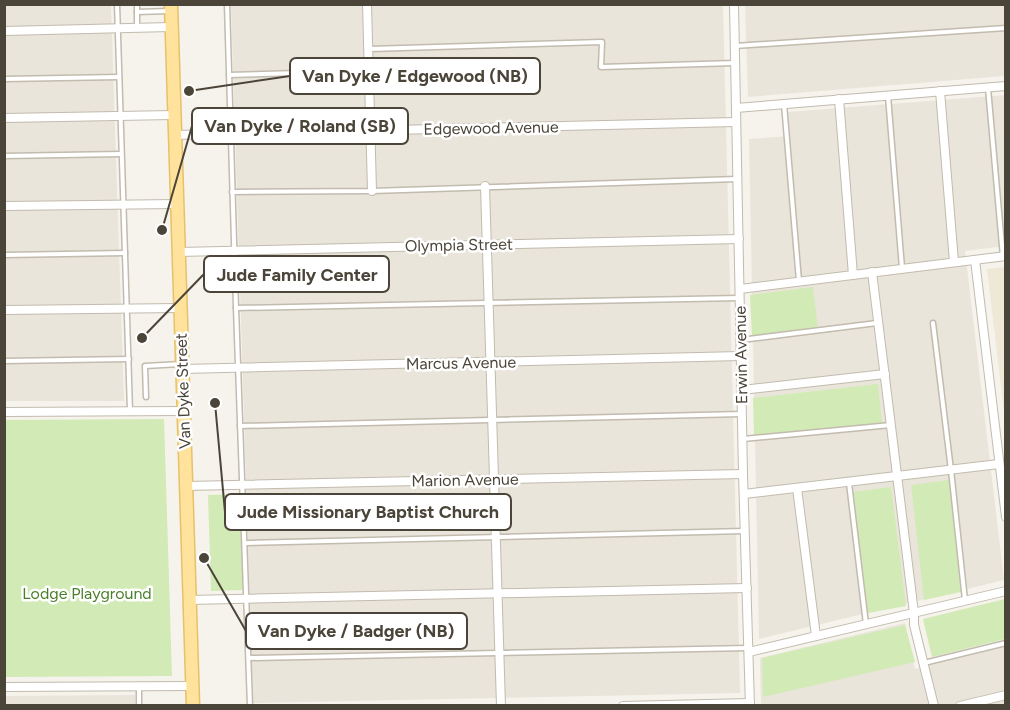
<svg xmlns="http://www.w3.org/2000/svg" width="1010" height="710" font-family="Figtree,sans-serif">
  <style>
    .residential { fill: #eae5da }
    .education { fill: #efe8d6 }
    .green { fill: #d2eab5 }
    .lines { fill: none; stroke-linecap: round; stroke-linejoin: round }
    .service-casing { stroke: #c2bbae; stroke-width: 7 }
    .minor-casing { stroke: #c2bbae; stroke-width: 10 }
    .primary-casing { stroke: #e6c16a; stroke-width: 15 }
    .service { stroke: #fff; stroke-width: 4 }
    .minor { stroke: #fff; stroke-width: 8 }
    .primary { stroke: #ffe39c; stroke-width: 12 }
    .labels { text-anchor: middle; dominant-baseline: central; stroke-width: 5; stroke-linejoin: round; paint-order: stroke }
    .street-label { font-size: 16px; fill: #4b4439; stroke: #fff }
    .park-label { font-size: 16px; fill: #4a7f2a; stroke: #fff }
    .leader { fill: none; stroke: #4b4439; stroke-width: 2 }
    .callout-dot { fill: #4b4439; stroke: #fff; stroke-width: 2 }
    .callout { fill: #fff; stroke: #4b4439; stroke-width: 2 }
    .callout-label { font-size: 18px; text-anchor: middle; font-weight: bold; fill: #4b4439 }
  </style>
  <rect width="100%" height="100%" fill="#f6f3ec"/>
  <g class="residential">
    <path d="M4,5H111L124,401H5Z"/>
    <path d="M231,5H723L740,693L253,703Z"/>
    <path d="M745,5H1005V76L748,97Z"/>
    <path d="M1005,95V246L965,251L1004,580L759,639L749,139L790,136L788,112Z"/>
    <path d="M905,623L915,669L1005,647V705H761L760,658Z"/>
    <path d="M135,695V705H5V696Z"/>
  </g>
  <path class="education" d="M1005,267H1006L1005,420L987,269Z"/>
  <g class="green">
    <path d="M813,287L818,329L752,337L750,295Z"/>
    <path d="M878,384L882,423L754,435L753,398Z"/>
    <path d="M164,419L172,676L5,677V420Z"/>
    <path d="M949,480L961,592L924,600L911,485Z"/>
    <path d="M891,487L906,606L868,613L853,492Z"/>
    <path d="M240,494L243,590L211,591L208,495Z"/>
    <path d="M1005,599V639L932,657L923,619Z"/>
    <path d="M905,625L915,662L763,697L762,658Z"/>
  </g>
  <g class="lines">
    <defs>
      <g id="service">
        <path d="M117,4L130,411"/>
        <path d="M137,4V28"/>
        <path d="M227,4L236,308L250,706"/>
        <path d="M137,12L169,11"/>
        <path d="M735,46L1006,28"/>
        <path d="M369,49L602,42L601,67L735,63"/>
        <path d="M229,75L369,71"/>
        <path d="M4,79L119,77"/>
        <path d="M988,88L1003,257"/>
        <path d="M888,96L902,268"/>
        <path d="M784,104L799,281"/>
        <path d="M4,156L121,154"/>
        <path d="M232,192L372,191L737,179"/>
        <path d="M4,255L125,253"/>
        <path d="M236,308L739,298"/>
        <path d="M933,323L951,470L965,600"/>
        <path d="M741,340L877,323"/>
        <path d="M4,361L129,359"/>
        <path d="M146,397L145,366L181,364"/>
        <path d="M240,426L742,414"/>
        <path d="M743,439L891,425"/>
        <path d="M849,483L866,624"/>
        <path d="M245,543L745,531"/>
        <path d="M249,658L748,648"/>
        <path d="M924,663L1006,643"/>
        <path d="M139,686V706"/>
      </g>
      <g id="minor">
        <path d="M367,4L372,191"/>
        <path d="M734,4L743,474L750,706"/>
        <path d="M4,31L171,27"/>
        <path d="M940,91L954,262"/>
        <path d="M839,99L853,275"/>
        <path d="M736,108L1006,86"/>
        <path d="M4,118L173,115"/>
        <path d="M174,135L736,122"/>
        <path d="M485,186L501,706"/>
        <path d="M4,206L177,204"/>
        <path d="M178,252L739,239"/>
        <path d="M975,260L1006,517"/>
        <path d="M872,272L914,613V625L934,706"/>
        <path d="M740,289L1006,256"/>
        <path d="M4,310L180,308"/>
        <path d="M182,369L741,356"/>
        <path d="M742,390L885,374"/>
        <path d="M4,412L183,411"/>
        <path d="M186,486L743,474"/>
        <path d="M797,488L816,636"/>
        <path d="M744,494L999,464"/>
        <path d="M189,600L747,588"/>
        <path d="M749,652L1006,591"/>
        <path d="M4,687L192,686"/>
        <path d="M623,706L750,703"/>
        <path d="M960,706L1006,695"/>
      </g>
      <path id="primary" d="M171,4L193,706"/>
    </defs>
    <use href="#service" class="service-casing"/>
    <use href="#minor" class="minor-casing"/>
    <use href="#primary" class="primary-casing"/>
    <use href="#service" class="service"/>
    <use href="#minor" class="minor"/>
    <use href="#primary" class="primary"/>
  </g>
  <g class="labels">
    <g class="street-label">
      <text transform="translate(491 128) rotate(-1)">Edgewood Avenue</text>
      <text transform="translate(459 245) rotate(-1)">Olympia Street</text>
      <text transform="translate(741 355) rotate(-91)">Erwin Avenue</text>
      <text transform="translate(461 363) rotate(-1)">Marcus Avenue</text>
      <text transform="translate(183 391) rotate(-92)">Van Dyke Street</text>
      <text transform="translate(465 480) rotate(-1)">Marion Avenue</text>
    </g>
    <g class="park-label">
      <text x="87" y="593">Lodge Playground</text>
    </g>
  </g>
  <path class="leader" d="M189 91L290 76M162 230L192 126M142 338L204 274M215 403L225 512M204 558L246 631"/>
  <g class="callout-dot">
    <circle cx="189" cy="91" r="6"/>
    <circle cx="162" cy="230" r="6"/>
    <circle cx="142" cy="338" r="6"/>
    <circle cx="215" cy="403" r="6"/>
    <circle cx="204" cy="558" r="6"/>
  </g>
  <g class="callout">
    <rect x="290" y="58" width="250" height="36" rx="6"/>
    <rect x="192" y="108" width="216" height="36" rx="6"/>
    <rect x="204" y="256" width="185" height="36" rx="6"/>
    <rect x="225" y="494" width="286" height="36" rx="6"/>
    <rect x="246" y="613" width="221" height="36" rx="6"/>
  </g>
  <g class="callout-label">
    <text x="415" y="82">Van Dyke / Edgewood (NB)</text>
    <text x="300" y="132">Van Dyke / Roland (SB)</text>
    <text x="297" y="281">Jude Family Center</text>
    <text x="368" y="518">Jude Missionary Baptist Church</text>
    <text x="356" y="637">Van Dyke / Badger (NB)</text>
  </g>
  <rect width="1010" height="710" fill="none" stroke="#4b4439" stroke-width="12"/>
</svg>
